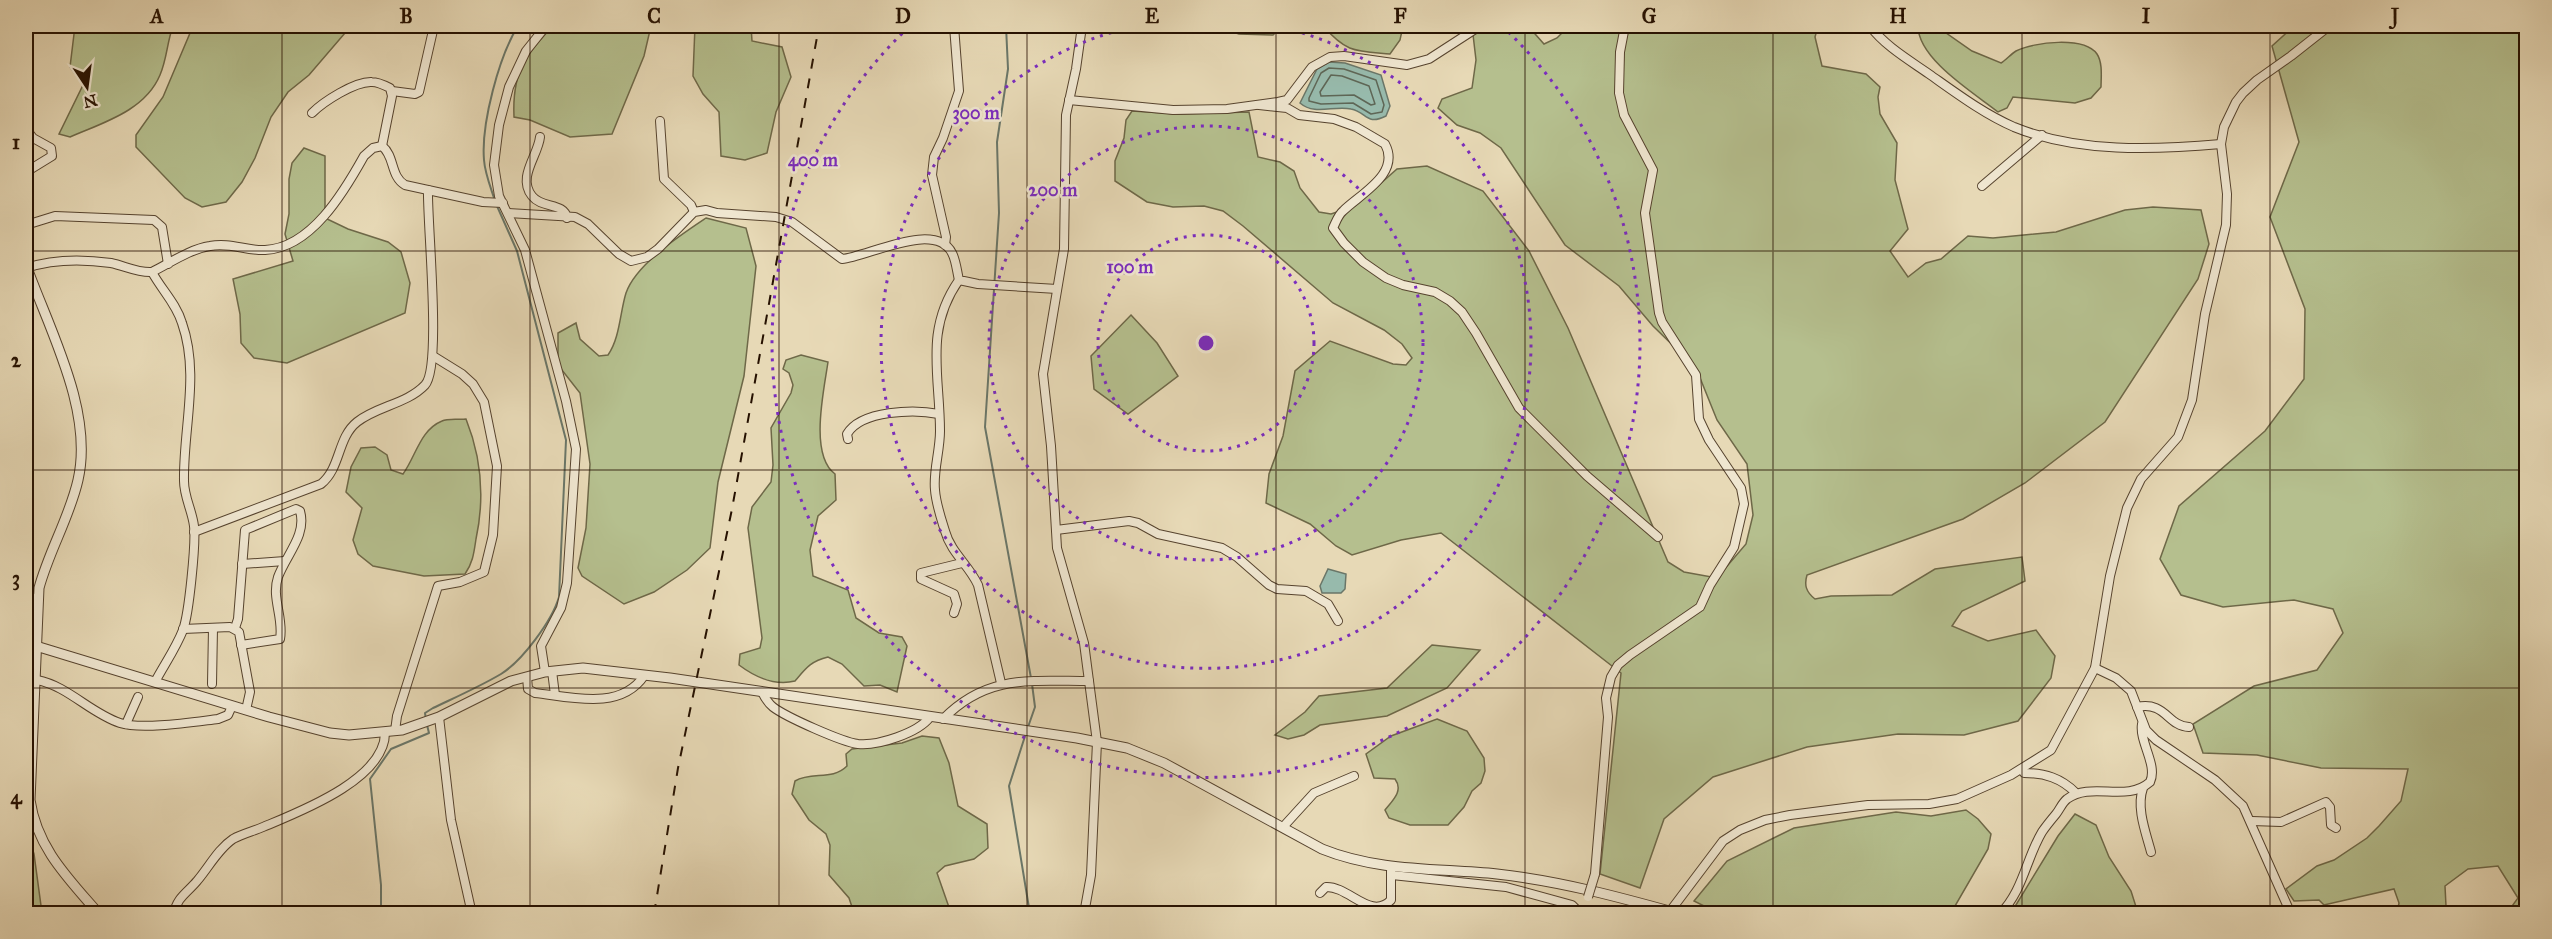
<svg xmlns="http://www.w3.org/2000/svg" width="2552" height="939" font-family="'IM FELL Great Primer',serif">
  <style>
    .green { fill: #b5bf8e; stroke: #6e6848; stroke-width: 1.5 }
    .water { fill: #97baac; stroke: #6a7668; stroke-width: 1.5 }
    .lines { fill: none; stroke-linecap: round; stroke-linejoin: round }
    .shore { stroke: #5e6656; stroke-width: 1.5 }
    .stream { stroke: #6a7668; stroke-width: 2 }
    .minor-casing { stroke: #56432e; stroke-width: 10 }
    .tertiary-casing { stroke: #56432e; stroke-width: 11 }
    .minor { stroke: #efe6d0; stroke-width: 8 }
    .tertiary { stroke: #efe6d0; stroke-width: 9 }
    .rail { stroke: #261101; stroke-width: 2; stroke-dasharray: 10 10; stroke-linecap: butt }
    .minor-bridge-casing { stroke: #56432e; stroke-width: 10; stroke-linecap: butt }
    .minor-bridge { stroke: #efe6d0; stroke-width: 8 }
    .grid { fill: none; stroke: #261101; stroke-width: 1.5; stroke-opacity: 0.55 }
    .ring { fill: none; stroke: #7b2cbf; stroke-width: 3; stroke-dasharray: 3 6 }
    .centre { fill: #7b2cbf; stroke: #efe6d0; stroke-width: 3 }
    .ring-label { font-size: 18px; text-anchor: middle; font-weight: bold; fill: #7b2cbf; stroke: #efe6d0; stroke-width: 5; stroke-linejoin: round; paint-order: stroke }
    .neatline { fill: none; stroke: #261101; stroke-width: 2 }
    .grid-label { font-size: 20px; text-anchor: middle; font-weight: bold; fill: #261101 }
  </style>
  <rect width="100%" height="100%" fill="#e7d9b6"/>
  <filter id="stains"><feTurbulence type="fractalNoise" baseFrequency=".00333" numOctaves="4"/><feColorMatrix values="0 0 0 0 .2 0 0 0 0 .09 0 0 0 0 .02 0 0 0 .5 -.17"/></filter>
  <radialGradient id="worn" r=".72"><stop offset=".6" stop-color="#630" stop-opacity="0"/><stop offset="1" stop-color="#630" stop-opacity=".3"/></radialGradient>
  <g class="green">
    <path d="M75,26H173C167,42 167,59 160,75C145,111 102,123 70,137L59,134L83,85L70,67Z"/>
    <path d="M193,26H351L309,75L288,92L271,117L255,158L242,182L226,202L202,207L185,198L136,147V135L163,97Z"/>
    <path d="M553,26H651L644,56L612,134L570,137L530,120L514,117C512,74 524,56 553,26Z"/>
    <path d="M695,26H751L752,41L782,47L791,77L776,112L767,153L745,160L721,156L719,112L703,94L693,76Z"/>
    <path d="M1213,26H1283L1273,35L1239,34Z"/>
    <path d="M1323,26H1403L1400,40L1390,54C1355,51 1347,53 1323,26Z"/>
    <path d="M1472,26H1528L1544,44L1557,38L1569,26H1818L1815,37L1822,66L1866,74L1880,87L1878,97L1880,114L1897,143L1895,180L1908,229L1890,251L1908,277L1926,263L1941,259L1968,236L1993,238L2056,232L2125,210L2153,207L2201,210L2209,244L2198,279L2105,422L2025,483L1963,519L1807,575C1804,585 1806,592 1815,599L1831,596L1892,595L1935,569L2022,557L2025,581L1962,611L1952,626L1988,641L2036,630L2055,656L2051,678L2018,721L1964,735L1898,734L1807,747L1713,777L1664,819L1640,888L1600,874L1621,673L1441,533L1401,540L1352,555L1336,546L1310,524L1266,503L1269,474L1283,436L1295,371L1330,341L1393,364L1406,365L1412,358L1402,344L1384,330L1333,303L1243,226L1223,211L1204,206L1173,207L1147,202L1115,181V161L1124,138L1126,120L1132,111L1179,114L1249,112L1258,157L1280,162L1294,171L1300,188L1319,212L1331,214L1355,206L1397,169L1427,166L1483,191L1529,251L1568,328L1668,562L1684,572L1717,578L1746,544L1753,515L1747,464L1717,420L1696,368L1653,326L1619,286L1565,245L1501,148L1480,133L1457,125L1438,108L1442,99L1472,88L1476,60Z"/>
    <path d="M1918,26H1936L1972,51L2001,63C2006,60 2011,54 2016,51C2034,42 2084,36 2097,54C2103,63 2101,78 2101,87L2091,98L2075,103L2013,97L2007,108L1998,112C1974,93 1918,59 1918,26Z"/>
    <path d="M2294,26H2526V913H2507L2518,898L2498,866L2468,869L2445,886L2446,906L2444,913H2397L2399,903L2394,889L2324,905L2319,900L2294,901L2286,889L2317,866L2334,860L2367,838L2379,826L2401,801L2408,769L2321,768L2257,755L2203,753L2193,724L2254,686L2317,670L2343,633L2333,609L2294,600L2223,607L2181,595L2160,559L2179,506L2265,431L2304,379L2305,309L2270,217L2299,142L2272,46Z"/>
    <path d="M304,148L325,156V218L348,229L388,242L401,252L410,283L405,313L287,363L254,358L241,343L240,314L233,279L293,261L285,234L289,214V179L292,163Z"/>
    <path d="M706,218L746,228L756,266L744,376L718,482L710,548L687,570L654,592L624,604L582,576L578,568L586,528L590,464L580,393L558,365V333L576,323L580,339L599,356L608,355C620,338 620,312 626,293C636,264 682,234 706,218Z"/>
    <path d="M1131,315L1157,343L1178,376L1128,414L1094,389L1091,356Z"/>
    <path d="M801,355L828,362C824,390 809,455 835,474L836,500L818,516L810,550L813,576L848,590L856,618L879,633L902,637L907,646L897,692L880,685L864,686L842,664L828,657C811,661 806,668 795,681C775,686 755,677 739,665L740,654L760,648L762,638L748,528L752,507L771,482L773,465L771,428L791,393L793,385L789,373L783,369L786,360Z"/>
    <path d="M466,419C482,459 485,497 476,539C474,552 473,563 465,574L424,576L373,566L358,554L353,540L362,508L346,492L351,467L361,448L375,447L387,455L391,470L403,474C416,456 420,430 442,421C448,418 459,420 466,419Z"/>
    <path d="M1432,645L1480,650L1447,688L1387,716L1320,725L1304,735L1288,739L1275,735L1305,712L1319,696L1387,688Z"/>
    <path d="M1437,719L1467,731L1484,758L1485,771L1481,783L1472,791L1464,807L1448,825H1410L1389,818L1385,810C1392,801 1404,791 1395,779L1374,778L1366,754L1391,736Z"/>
    <path d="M922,736L939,738L949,763L958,806L987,824L988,848L974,859L945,866L937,873L951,913H854L849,898L829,875L830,845L826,834L809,820L792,794L795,781C812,771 832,781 847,766L846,754L852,749L902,743Z"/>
    <path d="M1966,810L1978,819L1991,834L1988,849L1951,913L1720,914L1694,901L1727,861L1794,828L1896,812L1931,816Z"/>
    <path d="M2075,814L2096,825L2109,857L2131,891L2138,913H2011L2058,836Z"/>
    <path d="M26,829L34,854L42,913H26Z"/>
  </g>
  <g class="water">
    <path d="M1329,62L1345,63L1381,75L1390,106L1386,116C1366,126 1367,112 1351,109C1334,105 1315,116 1300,103L1317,69Z"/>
    <path d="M1328,569L1346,574L1345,589L1341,593H1322L1320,586Z"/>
  </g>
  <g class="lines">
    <g class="shore">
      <path d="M1329,68L1344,69L1376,80L1384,105L1382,112L1371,114L1353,103L1321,104L1309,101V98L1321,73Z"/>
      <path d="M1331,75L1342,76L1369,86L1375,104L1371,105L1354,95L1321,96L1320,92Z"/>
    </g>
    <g class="stream">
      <path d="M1006,26L1008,69L997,142L999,213L985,427L1031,678"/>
      <path d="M495,201C491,188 485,174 484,160C481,124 499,56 518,26"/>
      <path d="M426,720L425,713L433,708C456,697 479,687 501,674C522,661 552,621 559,597L566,440L517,251L497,206"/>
      <path d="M1028,727L1035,707L1032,684"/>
      <path d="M1026,733L1009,786L1030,914"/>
      <path d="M402,914L400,909L381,907V885L370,779L391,749L429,733L427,725"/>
    </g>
    <defs>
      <g id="minor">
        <path d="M1082,26L1076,69L1066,115L1064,249L1043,374L1051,446L1057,548L1084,643L1097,742L1091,875L1084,914"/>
        <path d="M1870,26C1885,46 1909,60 1929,74C1956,93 1984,114 2014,127C2078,153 2154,150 2221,144"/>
        <path d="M392,91L415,94L419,92L434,26"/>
        <path d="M1069,100L1173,110L1227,109L1278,102L1287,100L1312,67L1330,57L1344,56L1407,65L1429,59L1480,26"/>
        <path d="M1259,105L1287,108L1299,115L1334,119L1356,127L1385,144C1401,174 1360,194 1343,211C1338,215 1336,222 1333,228L1344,243L1363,262L1386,278L1403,285L1435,292L1450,301L1462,312L1476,333L1519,408L1587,476L1658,537"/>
        <path d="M312,113C323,102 355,81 372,82C378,82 384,85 390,88L392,96L382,146"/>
        <path d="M660,121L664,179L691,205L694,212"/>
        <path d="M26,129L33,138L51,148L52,156L26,172"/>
        <path d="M540,137C538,156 517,177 532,196C542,209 564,202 567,218"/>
        <path d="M1982,186L2042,135"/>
        <path d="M508,213L575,217L588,224L619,254L631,261L647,257L658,249L694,212L706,210L717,213L776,217L792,222L842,259C867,257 935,220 952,253C956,260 957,272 959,280L978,284L1057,289"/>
        <path d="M26,225L55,216L154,220L162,227L168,264"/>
        <path d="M945,245L946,237L932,175L934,157L943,138L959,91L954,26"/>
        <path d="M26,268C53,259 83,259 111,263C125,266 138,273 152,272C170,263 190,249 210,246C230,242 246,251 265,250C311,248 344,192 364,156L373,148L382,146C395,156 390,176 405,185L483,202L503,203"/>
        <path d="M152,272C161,289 176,303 182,323C200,374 183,429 184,481C184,497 192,510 194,526C196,543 189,614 183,630C176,648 164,665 155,682"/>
        <path d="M959,280C924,330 940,375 940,431C940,451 933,471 935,490C936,504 941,518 945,531C951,553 969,565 978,585L1001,683"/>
        <path d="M848,439L847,434C861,410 915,409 939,414"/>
        <path d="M1056,530L1129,521L1138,523L1158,534L1222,548L1237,557L1269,585L1277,589L1306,591L1328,604L1338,621"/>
        <path d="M194,532L321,484C341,468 337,438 357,422C377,406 407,404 425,385C442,367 427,223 428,190"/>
        <path d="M242,564L285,561"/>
        <path d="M26,593L38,601"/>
        <path d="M954,613L957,604L954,594L921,579V573L962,563"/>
        <path d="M235,628L238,619L245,530L296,509L300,511C307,535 286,555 278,577C271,598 284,618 280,639L241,645"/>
        <path d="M183,629L230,627L239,632L250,692L246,710"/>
        <path d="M2095,668L2116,678L2131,691L2146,730L2156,740L2215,780L2243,806L2291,914"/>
        <path d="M552,671L555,695"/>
        <path d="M545,672L541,646L561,608L567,583L576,449L566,401L525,250L499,196L494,165L499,125L509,87L526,51L546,26"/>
        <path d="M527,677L528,689L535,693C571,697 620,711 644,676"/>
        <path d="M37,680C68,686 90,713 120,723C142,730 193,722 218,719L228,715L232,706"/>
        <path d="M212,684L213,628"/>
        <path d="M762,692C765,698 768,703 773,707C786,717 842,742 858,744C878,746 918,733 930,717"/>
        <path d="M2137,707C2166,701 2167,726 2189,727"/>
        <path d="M439,717L451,820L472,914"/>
        <path d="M943,719C987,674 1031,681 1089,681"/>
        <path d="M126,724L138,697"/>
        <path d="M395,731L397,716L438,586L460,582L484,572L493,535L497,466L484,402L473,384L462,374L433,356"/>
        <path d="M2022,769L2024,773C2045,773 2061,778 2076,793"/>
        <path d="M2143,788C2136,808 2146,833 2151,852"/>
        <path d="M2252,821L2281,822L2326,802L2330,807L2331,825L2336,828"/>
        <path d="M1283,827L1314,793L1354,776"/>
        <path d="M1595,874L1608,717L1606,698L1611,677L1618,665L1630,655L1700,607L1710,585L1734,547L1744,504L1741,488L1709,440L1699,419L1696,375L1662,322L1659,313L1645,213L1653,170L1624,115L1619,93L1620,52L1625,26"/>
        <path d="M1392,875L1506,887L1572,905L1578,911"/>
        <path d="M1320,893L1326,887C1349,886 1371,921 1391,900V871"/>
        <path d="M174,914C176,898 188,892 197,881C209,867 218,849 233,839C242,834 254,831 263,827C299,812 386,779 385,732"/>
        <path d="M1570,914L1578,911L1594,914"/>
        <path d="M1668,914L1723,841L1740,830L1765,820L1790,815L1868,805L1929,804L1957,799L2011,775L2051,750L2095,668L2110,576L2127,508L2141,479L2178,437L2192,400L2205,314L2226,225L2227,194L2221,144L2224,127L2236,102L2243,93L2257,80L2291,56L2329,26"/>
        <path d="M2000,914C2023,891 2026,859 2042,832C2046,826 2051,820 2056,814C2060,809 2062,803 2067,799C2092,781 2126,803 2150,782C2158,765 2139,742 2142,724"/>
      </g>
      <g id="tertiary">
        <path d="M26,265C49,329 94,411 78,480C70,516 49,551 39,588L30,800C37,848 68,878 99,914"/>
        <path d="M26,643L269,717L330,733L349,735L402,730L439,717L511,681L545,672L583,668L670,678L1077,738L1127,748L1164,763L1322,849C1379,872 1438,868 1497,874C1560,881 1619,897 1680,914"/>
      </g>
    </defs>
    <use href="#minor" class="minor-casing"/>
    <use href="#tertiary" class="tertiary-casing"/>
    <use href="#minor" class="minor"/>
    <use href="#tertiary" class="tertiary"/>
    <path class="rail" d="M654,914L678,768L732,509L819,26"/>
    <defs>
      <path id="minor-bridge" d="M1588,897L1595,874"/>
    </defs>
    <use href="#minor-bridge" class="minor-bridge-casing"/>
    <use href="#minor-bridge" class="minor-bridge"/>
  </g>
  <path class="grid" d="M282,26V914M530,26V914M779,26V914M1027,26V914M1276,26V914M1525,26V914M1773,26V914M2022,26V914M2270,26V914M26,251H2526M26,470H2526M26,688H2526"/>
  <g class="ring">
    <circle cx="1206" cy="343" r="108"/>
    <circle cx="1206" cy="343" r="217"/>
    <path d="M1276 26A325 325 0 1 1 1136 26"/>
    <path d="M1502 26A434 434 0 1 1 910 26"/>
  </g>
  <circle cx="1206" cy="343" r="9" class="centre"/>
  <g class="ring-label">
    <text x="976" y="119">300 m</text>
    <text x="813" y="166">400 m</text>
    <text x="1053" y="196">200 m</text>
    <text x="1130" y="273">100 m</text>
  </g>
  <rect width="2552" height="939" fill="none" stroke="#e7d9b6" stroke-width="66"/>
  <g transform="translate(87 87) rotate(167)" stroke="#efe6d0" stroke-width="4.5" paint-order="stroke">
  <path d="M0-4.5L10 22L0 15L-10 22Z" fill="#261101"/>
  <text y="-9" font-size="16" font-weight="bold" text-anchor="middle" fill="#261101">N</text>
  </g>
  <rect x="33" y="33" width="2486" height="873" class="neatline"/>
  <g class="grid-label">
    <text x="157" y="23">A</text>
    <text x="406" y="23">B</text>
    <text x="654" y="23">C</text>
    <text x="903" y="23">D</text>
    <text x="1152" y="23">E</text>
    <text x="1400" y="23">F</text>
    <text x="1649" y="23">G</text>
    <text x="1898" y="23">H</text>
    <text x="2146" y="23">I</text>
    <text x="2395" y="23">J</text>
    <text x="16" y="149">1</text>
    <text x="16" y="367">2</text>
    <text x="16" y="585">3</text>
    <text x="16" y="804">4</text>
  </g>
  <rect width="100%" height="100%" filter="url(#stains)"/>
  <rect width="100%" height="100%" fill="url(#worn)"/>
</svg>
